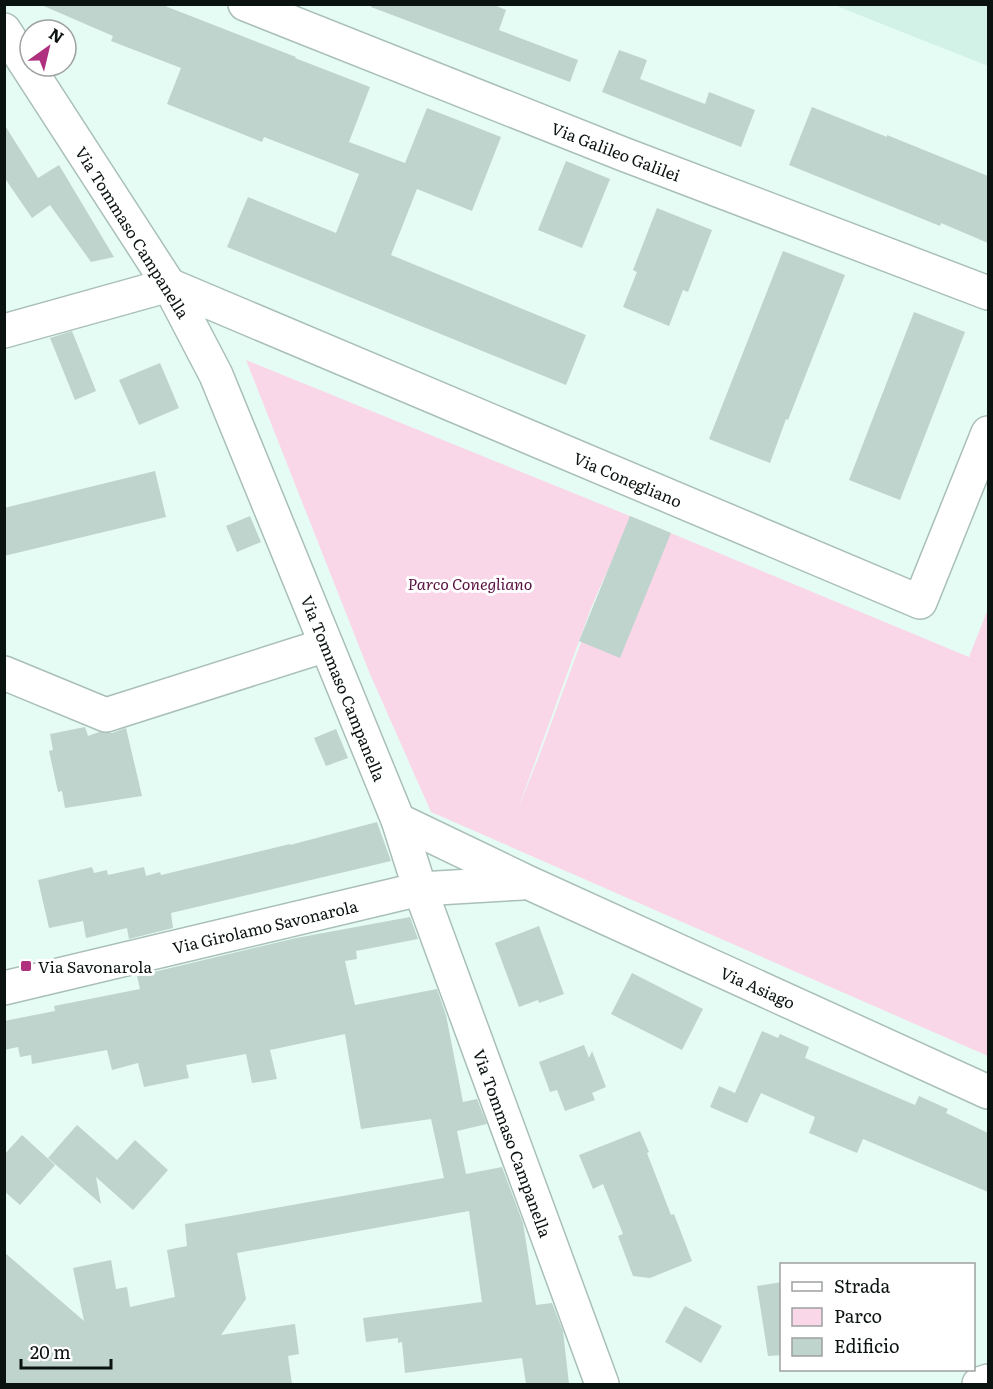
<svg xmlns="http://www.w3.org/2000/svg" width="993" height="1389" font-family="Literata,serif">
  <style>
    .built { fill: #d2f1e7 }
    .green { fill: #fad7e8; fill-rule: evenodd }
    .building { fill: #bed4cc }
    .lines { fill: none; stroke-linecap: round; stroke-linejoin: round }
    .minor-casing { stroke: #a9bfb7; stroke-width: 36 }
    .minor { stroke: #fff; stroke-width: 33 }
    .poi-dot { fill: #ae307f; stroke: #fff; stroke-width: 2 }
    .labels { text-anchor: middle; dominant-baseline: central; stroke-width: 6; stroke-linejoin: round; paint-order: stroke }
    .street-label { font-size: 16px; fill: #0b1311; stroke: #fff }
    .park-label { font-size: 16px; font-style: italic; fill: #59113f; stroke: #fff }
    .poi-label { font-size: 16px; fill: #0b1311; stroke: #fff; text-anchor: start }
  </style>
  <rect width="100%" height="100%" fill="#e5fcf4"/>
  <path class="built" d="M834,5H988V66Z"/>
  <path class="green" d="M246,360L625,514L969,657L988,609V1056L431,812L370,674ZM608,569L538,759L518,809L591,608Z"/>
  <g class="building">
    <path d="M39,4H160L296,57L295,58L370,87L349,142L405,163L427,108L501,137L472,211L417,189L391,255L586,335L566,385L227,247L248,197L336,233L359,174L264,137L262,142L167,104L181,68L111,41L113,36Z"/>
    <path d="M371,4H492L506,10L499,30L578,60L570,82L371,7Z"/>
    <path d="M619,50L647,60L640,79L705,104L709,92L755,110L741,147L602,92Z"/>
    <path d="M812,107L887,137V135L988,176V243L941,223L940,226L789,165Z"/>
    <path d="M4,124L38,178L59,165L114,257L91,262L50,205L32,218L4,177Z"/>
    <path d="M566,161L610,179L582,248L538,230Z"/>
    <path d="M657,208L712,230L688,292L683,290L669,326L623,307L637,272L633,270Z"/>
    <path d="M783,251L845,275L788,420L786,419L770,463L709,439Z"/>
    <path d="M914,312L965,332L900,500L849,480Z"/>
    <path d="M72,331L96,391L75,400L50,338Z"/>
    <path d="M160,363L179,408L139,425L119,380Z"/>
    <path d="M155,471L166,517L4,556V508Z"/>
    <path d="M250,516L261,542L237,552L226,526Z"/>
    <path d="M630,516L671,533L620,658L579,641Z"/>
    <path d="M85,727L88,736L99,732L112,733L126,728L142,796L65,808L62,791L58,792L49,751L53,750L50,734Z"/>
    <path d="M336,729L348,758L326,766L314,738Z"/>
    <path d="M377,822L391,861L171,913L173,928L129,939L127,928L86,938L83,921L49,928L38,880L92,867L94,873L107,870L108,875L144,867L146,876L160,872L161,875L290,844V845Z"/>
    <path d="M410,917L418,939L356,951L357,959L345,961L355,1005L437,989L446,1015L463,1102L477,1099L487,1124L457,1131L466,1174L502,1167L523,1223L536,1305L552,1303L563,1331L569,1384H526L522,1358L405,1373L402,1342L398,1343V1338L366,1342L363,1318L482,1302L469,1211L237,1253L246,1299L221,1335L295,1324L299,1354L288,1356L292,1384H4V1252L84,1321L73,1268L111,1260L116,1289L127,1287L130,1307L175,1297L167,1250L187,1246L185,1224L444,1178L431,1119L361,1129L345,1034L270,1050L277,1079L252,1083L246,1054L186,1065L189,1078L144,1087L138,1063L112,1070L107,1050L32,1064L31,1055L20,1057L18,1047L4,1050V1021L55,1011L54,1006L140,989L137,976L296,938Z"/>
    <path d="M539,926L564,994L539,1003L538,1000L519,1007L495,943Z"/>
    <path d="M632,973L703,1009L682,1050L611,1014Z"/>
    <path d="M762,1031L778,1038L780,1034L809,1047L805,1058L915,1105L919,1096L948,1109L946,1113L988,1133V1192L863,1139L857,1153L809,1133L815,1117L761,1093L747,1123L710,1107L719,1086L735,1093Z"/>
    <path d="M584,1045L589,1058L592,1051L606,1087L592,1093L595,1100L565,1111L557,1090L550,1092L539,1062Z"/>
    <path d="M77,1125L117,1160L135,1140L168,1170L133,1210L96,1177L101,1204L48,1158Z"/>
    <path d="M640,1131L649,1152L647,1153L671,1215L674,1214L692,1261L650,1278L633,1276L618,1236L623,1234L603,1184L593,1189L579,1155Z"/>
    <path d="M22,1135L55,1165L20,1205L4,1191V1155Z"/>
    <path d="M782,1282V1355L768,1356L757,1286Z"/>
    <path d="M685,1306L722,1326L701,1363L665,1342Z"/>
  </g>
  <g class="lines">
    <defs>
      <g id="minor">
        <path d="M245,4L623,154L988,293"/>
        <path d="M4,30L169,285L216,375L398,820L420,889L602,1384"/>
        <path d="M4,331L169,285L920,602L988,433"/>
        <path d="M4,673L106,715L326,645"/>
        <path d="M398,820L527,882L988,1092"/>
        <path d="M4,988L420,889L522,883"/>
        <path d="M979,1384L988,1381"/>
      </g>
    </defs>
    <use href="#minor" class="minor-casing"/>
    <use href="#minor" class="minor"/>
  </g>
  <rect class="poi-dot" x="20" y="960" width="12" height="12" rx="3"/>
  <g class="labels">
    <g class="street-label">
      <text transform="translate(616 151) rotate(21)">Via Galileo Galilei</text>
      <text transform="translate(133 232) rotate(58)">Via Tommaso Campanella</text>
      <text transform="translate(628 479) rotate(23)">Via Conegliano</text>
      <text transform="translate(344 688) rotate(68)">Via Tommaso Campanella</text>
      <text transform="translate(265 926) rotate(-13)">Via Girolamo Savonarola</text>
      <text transform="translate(758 987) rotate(24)">Via Asiago</text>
      <text transform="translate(513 1143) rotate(70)">Via Tommaso Campanella</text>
    </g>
    <g class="park-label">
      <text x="470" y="583">Parco Conegliano</text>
    </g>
    <g class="poi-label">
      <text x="38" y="966">Via Savonarola</text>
    </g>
  </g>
  <rect width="993" height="1389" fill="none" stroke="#0b1311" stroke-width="12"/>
  <rect x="780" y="1263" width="195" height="108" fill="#ffffff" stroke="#9da1a0" stroke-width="1.5"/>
  <rect x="792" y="1282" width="30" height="9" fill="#ffffff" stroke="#9da1a0" stroke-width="1.5"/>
  <text x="834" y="1293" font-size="18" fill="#0b1311">Strada</text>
  <rect x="792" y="1308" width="30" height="18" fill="#fad7e8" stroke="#9da1a0" stroke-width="1.5"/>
  <text x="834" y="1323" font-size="18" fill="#0b1311">Parco</text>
  <rect x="792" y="1338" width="30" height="18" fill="#bed4cc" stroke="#9da1a0" stroke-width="1.5"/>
  <text x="834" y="1353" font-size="18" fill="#0b1311">Edificio</text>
  <g transform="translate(48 48) rotate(34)"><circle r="28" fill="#ffffff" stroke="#9da1a0" stroke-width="1.5"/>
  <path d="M0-4.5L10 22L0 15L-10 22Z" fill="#ae307f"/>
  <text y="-9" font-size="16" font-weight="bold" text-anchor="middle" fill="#0b1311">N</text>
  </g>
  <path d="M21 1359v9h90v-9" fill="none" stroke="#0b1311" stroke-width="3"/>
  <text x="30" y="1359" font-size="18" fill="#0b1311" stroke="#ffffff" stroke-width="4.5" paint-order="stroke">20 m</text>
</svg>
